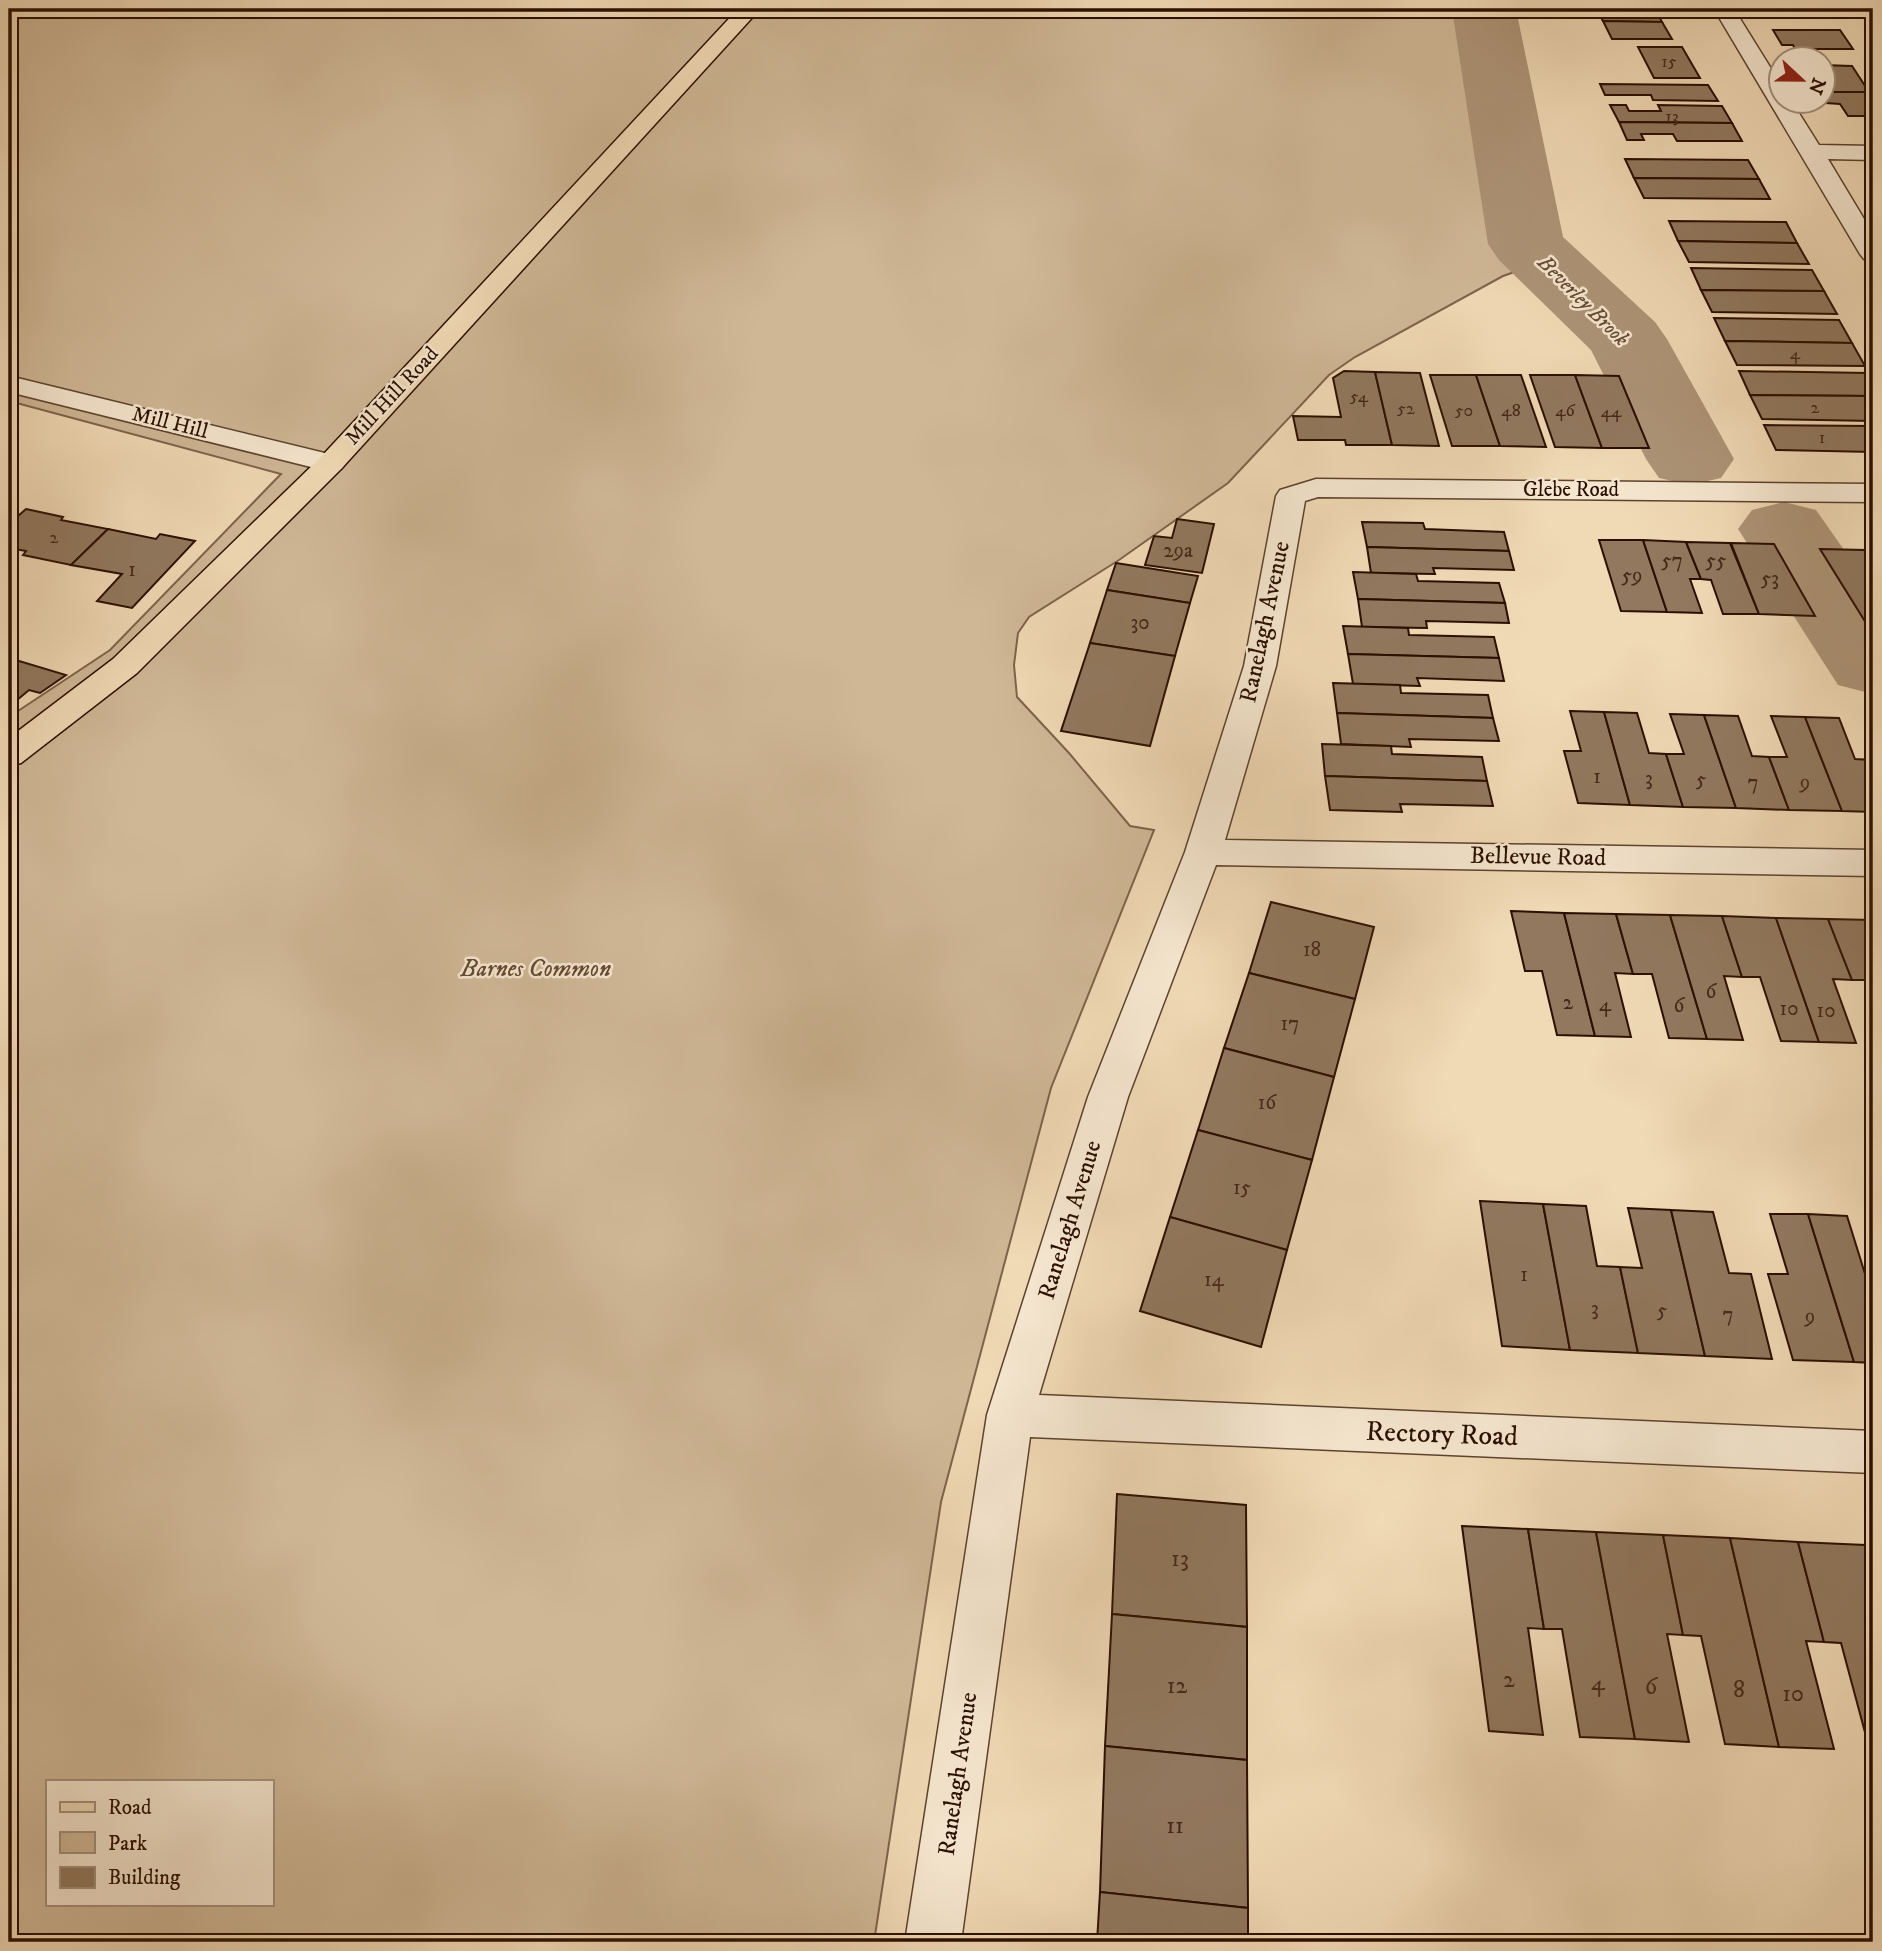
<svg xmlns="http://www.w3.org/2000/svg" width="1882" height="1951" font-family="'IM FELL DW Pica',serif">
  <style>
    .green { fill: #cfb796; stroke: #7d634b; stroke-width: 2; fill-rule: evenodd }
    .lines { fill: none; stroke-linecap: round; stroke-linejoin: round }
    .river { fill: #ad9477; fill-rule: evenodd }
    .building { fill: #91785e; stroke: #2b0f00; stroke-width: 2 }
    .minor-casing { stroke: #5c422d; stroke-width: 3 }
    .major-casing { stroke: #2b0f00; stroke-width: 3 }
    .minor { fill: #f5e6cf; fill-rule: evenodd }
    .major { fill: #f0d9b5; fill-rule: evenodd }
    .labels { text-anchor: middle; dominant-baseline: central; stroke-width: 5; stroke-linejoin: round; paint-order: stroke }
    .far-number-label { font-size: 18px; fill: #442918 }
    .far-water-label { font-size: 21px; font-style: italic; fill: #664b36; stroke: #f5e6cf }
    .far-street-label { font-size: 21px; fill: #2b0f00; stroke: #f5e6cf }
    .number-label { font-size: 21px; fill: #442918 }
    .street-label { font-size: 24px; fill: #2b0f00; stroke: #f5e6cf }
    .park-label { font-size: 24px; font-style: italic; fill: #644a34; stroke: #f5e6cf }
    .near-number-label { font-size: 24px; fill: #442918 }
    .near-street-label { font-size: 28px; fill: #2b0f00; stroke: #f5e6cf }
  </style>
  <rect width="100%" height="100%" fill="#f0d9b5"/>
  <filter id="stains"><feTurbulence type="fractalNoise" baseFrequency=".00286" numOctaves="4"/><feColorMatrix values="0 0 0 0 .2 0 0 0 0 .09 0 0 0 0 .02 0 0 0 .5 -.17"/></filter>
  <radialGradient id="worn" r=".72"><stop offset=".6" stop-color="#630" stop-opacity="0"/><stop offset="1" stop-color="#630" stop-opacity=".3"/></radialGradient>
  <path class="green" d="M9,9H1468L1492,139L1523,269L1503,276L1355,357L1329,375L1228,483L1119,560L1029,617L1018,633L1014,665L1017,697L1069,753L1130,826L1154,830L1051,1088L941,1502L874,1942H9V717L110,650L281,474L9,401ZM47,1781H271V1904H47Z"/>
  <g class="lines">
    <g class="river">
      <path d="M1452,9H1516L1563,237L1655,322L1667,339L1734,459L1721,478L1690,485L1659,478L1646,459L1591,350L1499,260L1488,244Z"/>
      <path d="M1784,502L1816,510L1873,591V694L1838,685L1738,529L1752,510Z"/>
    </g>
  </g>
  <g class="building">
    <path d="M1597,9H1655L1662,22L1603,21Z"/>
    <path d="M1603,21L1662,22L1672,39H1612Z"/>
    <path d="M1773,30H1840L1853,49H1795L1793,45H1782Z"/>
    <path d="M1638,47H1682L1700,78H1654Z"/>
    <path d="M1822,65L1852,66L1869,92H1833L1822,75Z"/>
    <path d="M1600,84L1708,85L1718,101L1653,100L1651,95H1605Z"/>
    <path d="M1822,92H1873V116H1848L1840,104L1826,103Z"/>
    <path d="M1610,105H1626L1629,111H1661L1658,105L1722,106L1732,123L1619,122Z"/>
    <path d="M1619,122L1732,123L1742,141H1677L1673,134H1641L1644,140H1627Z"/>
    <path d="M1625,159L1748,160L1759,179L1634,178Z"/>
    <path d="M1634,178L1759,179L1770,199L1644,198Z"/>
    <path d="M1669,221L1786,222L1797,243L1678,241Z"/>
    <path d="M1678,241L1797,243L1809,264L1689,262Z"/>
    <path d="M1691,268L1812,270L1824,291L1701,290Z"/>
    <path d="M1701,290L1824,291L1837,314L1712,312Z"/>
    <path d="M1714,318L1839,320L1852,343L1725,341Z"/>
    <path d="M1725,341L1852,343L1865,366L1737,365Z"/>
    <path d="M1344,371L1375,372L1392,445H1346L1345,440H1298L1293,416L1341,417L1333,378Z"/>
    <path d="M1739,371L1869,373L1873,380V396L1750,395Z"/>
    <path d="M1375,372L1420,373L1439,446L1392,445Z"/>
    <path d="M1430,375H1476L1500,446H1452Z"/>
    <path d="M1476,375H1521L1546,447L1500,446Z"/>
    <path d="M1530,375H1575L1602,448L1555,447Z"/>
    <path d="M1575,375L1619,376L1649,448H1602Z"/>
    <path d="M1750,395L1873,396V421L1762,419Z"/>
    <path d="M1764,425L1873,426V452L1776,450Z"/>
    <path d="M26,509L63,517L61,520L108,529L71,565L23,555L26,551L9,548V524Z"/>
    <path d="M1177,519L1214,524L1202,573L1145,565L1154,536L1172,538Z"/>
    <path d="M1362,522L1423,523L1425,529L1504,532L1509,551L1367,547Z"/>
    <path d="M108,529L156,539L160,534L195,541L132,608L97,601L122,574L71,565Z"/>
    <path d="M1599,540H1643L1667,612L1621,611Z"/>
    <path d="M1643,540L1686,542L1701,579H1690L1702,613L1667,612Z"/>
    <path d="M1686,542L1730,543L1759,614H1723L1711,580L1701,579Z"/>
    <path d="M1731,543L1774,544L1815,616L1759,614Z"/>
    <path d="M1367,547L1509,551L1514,570L1433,568L1435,574L1371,573Z"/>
    <path d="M1820,549L1865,550L1873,567V623H1866Z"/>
    <path d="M1116,563L1198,576L1190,603L1107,590Z"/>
    <path d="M1353,572L1416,574L1418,581L1499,583L1505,603L1358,599Z"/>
    <path d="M1107,590L1190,603L1175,656L1090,643Z"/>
    <path d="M1358,599L1505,603L1509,623L1426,621L1427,628L1362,627Z"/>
    <path d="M1343,626L1408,628L1409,635L1494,637L1499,658L1348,654Z"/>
    <path d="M1090,643L1175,656L1150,746L1061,731Z"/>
    <path d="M1348,654L1499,658L1504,681L1417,678L1420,686L1353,684Z"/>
    <path d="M9,658L66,675L40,693L29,690L10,706Z"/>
    <path d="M1333,683L1400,685L1401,693L1488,695L1493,718L1337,713Z"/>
    <path d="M1570,711L1604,712L1630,805L1578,803L1564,751H1581Z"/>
    <path d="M1604,712L1637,713L1649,753L1666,754L1683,807L1630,805Z"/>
    <path d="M1337,713L1493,718L1499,741L1409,739L1411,747L1341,744Z"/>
    <path d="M1670,714L1704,715L1736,808L1683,807L1666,754H1684Z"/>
    <path d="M1704,715L1738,716L1752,756L1769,757L1789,810L1736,808Z"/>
    <path d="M1771,716L1805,717L1842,811L1789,810L1769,757H1787Z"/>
    <path d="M1805,717L1839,718L1855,759L1872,760L1873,812L1842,811Z"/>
    <path d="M1322,744L1391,746L1392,754L1482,757L1487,781L1325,776Z"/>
    <path d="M1325,776L1487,781L1493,806L1400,804L1402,812L1330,810Z"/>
    <path d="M1271,902L1374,927L1355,999L1249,973Z"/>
    <path d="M1511,911L1564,913L1595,1036L1557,1035L1542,971H1525Z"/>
    <path d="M1564,913L1616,914L1633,974L1615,973L1631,1037L1595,1036Z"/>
    <path d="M1616,914L1670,915L1707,1039L1669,1038L1652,974H1633Z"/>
    <path d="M1670,915L1722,916L1742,977L1724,976L1743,1040L1707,1039Z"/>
    <path d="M1722,916L1776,918L1819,1042L1781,1041L1760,977H1742Z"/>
    <path d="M1776,918L1828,919L1852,980L1833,979L1856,1043L1819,1042Z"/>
    <path d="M1828,919L1873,920V988L1870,980H1852Z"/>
    <path d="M1249,973L1355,999L1334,1077L1224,1048Z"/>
    <path d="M1224,1048L1334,1077L1312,1160L1198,1130Z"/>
    <path d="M1198,1130L1312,1160L1287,1250L1170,1217Z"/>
    <path d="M1480,1201L1543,1204L1570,1350L1502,1346Z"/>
    <path d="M1543,1204L1586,1206L1597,1266L1620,1267L1638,1353L1570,1350Z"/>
    <path d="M1628,1208L1671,1210L1705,1356L1638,1353L1620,1267L1642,1268Z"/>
    <path d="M1671,1210L1713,1212L1729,1273L1751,1274L1772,1359L1705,1356Z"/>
    <path d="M1770,1214H1808L1854,1362L1793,1360L1768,1274H1788Z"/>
    <path d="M1808,1214L1847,1216L1866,1277H1873V1363L1854,1362Z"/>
    <path d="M1170,1217L1287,1250L1261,1347L1140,1311Z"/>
    <path d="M1117,1494L1246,1505L1247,1627L1112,1614Z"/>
    <path d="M1462,1526L1528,1529L1544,1629L1528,1628L1543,1735L1489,1731Z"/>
    <path d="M1528,1529L1596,1532L1635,1739L1580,1737L1562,1629H1544Z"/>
    <path d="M1596,1532L1663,1535L1683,1635L1667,1634L1689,1742L1635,1739Z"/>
    <path d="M1663,1535L1730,1538L1779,1747L1725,1744L1701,1636L1683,1635Z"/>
    <path d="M1730,1538L1798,1542L1824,1642L1806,1641L1834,1749L1779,1747Z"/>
    <path d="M1798,1542L1865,1545L1873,1574V1752L1870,1751L1841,1643L1824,1642Z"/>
    <path d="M1865,1545H1873V1574Z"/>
    <path d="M1112,1614L1247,1627V1760L1105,1746Z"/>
    <path d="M1105,1746L1247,1760L1248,1908L1100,1892Z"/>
    <path d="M1100,1892L1248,1908V1942H1097Z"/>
  </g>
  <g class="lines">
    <defs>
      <g id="minor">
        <path d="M1714,9H1734L1780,83V102H1792L1819,145L1873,146V160L1828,159L1873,234V262L1864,259L1860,254Z"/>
        <path d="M9,376L341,457L346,463L341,469L331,472L9,392Z"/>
        <path d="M1316,479L1873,484V502L1318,497L1305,501L1276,666L1225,840L1873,850V876L1216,865L1128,1097L1039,1395L1873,1431V1473L1030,1437L961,1942H905L987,1415L1088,1097L1185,852L1244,666L1276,496L1280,490Z"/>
      </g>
      <path id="major" d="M738,9H760L341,469L137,673L21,763L9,766V738L113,659L321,457Z"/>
    </defs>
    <use href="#minor" class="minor-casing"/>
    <use href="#major" class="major-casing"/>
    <use href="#minor" class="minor"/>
    <use href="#major" class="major"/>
  </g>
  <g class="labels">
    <g class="far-number-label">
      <text x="1669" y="62">15</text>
      <text x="1672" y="117">13</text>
      <text x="1795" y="354">4</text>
      <text x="1359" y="397">54</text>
      <text x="1815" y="408">2</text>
      <text x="1406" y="409">52</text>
      <text x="1464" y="411">50</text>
      <text x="1511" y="411">48</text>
      <text x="1565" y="411">46</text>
      <text x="1611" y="412">44</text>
      <text x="1822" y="438">1</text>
      <text x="54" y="538">2</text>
    </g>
    <g class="far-water-label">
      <text transform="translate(1583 301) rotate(45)">Beverley Brook</text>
    </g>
    <g class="far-street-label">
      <text transform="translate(392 396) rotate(-47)">Mill Hill Road</text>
      <text transform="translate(170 423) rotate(14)">Mill Hill</text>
      <text x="1571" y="490">Glebe Road</text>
    </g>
    <g class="number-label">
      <text x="1178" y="551">29a</text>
      <text x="1672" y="561">57</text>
      <text x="1716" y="561">55</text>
      <text x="132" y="570">1</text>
      <text x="1632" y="576">59</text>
      <text x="1770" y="579">53</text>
      <text x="1140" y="623">30</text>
      <text x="1597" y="777">1</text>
      <text x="1649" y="779">3</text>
      <text x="1701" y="780">5</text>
      <text x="1753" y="783">7</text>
      <text x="1805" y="783">9</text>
      <text x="1312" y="950">18</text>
      <text x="1711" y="992">6</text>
      <text x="1568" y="1003">2</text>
      <text x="1605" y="1005">4</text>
      <text x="1679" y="1006">6</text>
      <text x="1789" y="1009">10</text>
      <text x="1826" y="1011">10</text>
      <text x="1290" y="1024">17</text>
      <text x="1267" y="1103">16</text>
      <text x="1242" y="1188">15</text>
      <text x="1524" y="1275">1</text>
      <text x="1214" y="1280">14</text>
      <text x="1595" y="1309">3</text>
      <text x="1662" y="1311">5</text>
      <text x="1728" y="1315">7</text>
      <text x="1810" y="1317">9</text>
    </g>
    <g class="street-label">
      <text transform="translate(1265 622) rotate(-78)">Ranelagh Avenue</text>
      <text transform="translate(1538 857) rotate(1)">Bellevue Road</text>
      <text transform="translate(1070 1220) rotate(-73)">Ranelagh Avenue</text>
      <text transform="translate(958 1774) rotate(-82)">Ranelagh Avenue</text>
    </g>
    <g class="park-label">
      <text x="536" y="969">Barnes Common</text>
    </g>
    <g class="near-number-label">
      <text x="1180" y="1559">13</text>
      <text x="1509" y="1680">2</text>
      <text x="1598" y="1683">4</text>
      <text x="1177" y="1686">12</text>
      <text x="1651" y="1687">6</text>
      <text x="1739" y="1690">8</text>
      <text x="1793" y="1694">10</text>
      <text x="1175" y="1826">11</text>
    </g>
    <g class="near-street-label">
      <text transform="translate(1442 1434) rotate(2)">Rectory Road</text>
    </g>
  </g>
  <rect width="1882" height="1951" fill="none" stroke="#f0d9b5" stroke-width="35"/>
  <rect x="10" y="10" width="1861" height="1930" fill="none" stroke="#2b0f00" stroke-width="3.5"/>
  <rect x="18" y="18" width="1847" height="1916" fill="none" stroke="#2b0f00" stroke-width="2"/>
  <rect x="46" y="1780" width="228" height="126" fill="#f5e6cf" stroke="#a4907c" stroke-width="2"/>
  <rect x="60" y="1802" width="35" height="10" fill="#f0d9b5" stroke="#a4907c" stroke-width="2"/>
  <text x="108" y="1814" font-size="21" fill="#2b0f00">Road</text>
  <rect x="60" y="1832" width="35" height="21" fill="#cfb796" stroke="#a4907c" stroke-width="2"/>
  <text x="108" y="1850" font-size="21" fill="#2b0f00">Park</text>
  <rect x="60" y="1867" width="35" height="21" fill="#91785e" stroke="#a4907c" stroke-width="2"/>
  <text x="108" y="1884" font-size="21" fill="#2b0f00">Building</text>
  <g transform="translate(1802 80) rotate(112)"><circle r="33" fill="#f5e6cf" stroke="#a4907c" stroke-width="2"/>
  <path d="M0-5L12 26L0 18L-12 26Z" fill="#8f2418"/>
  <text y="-10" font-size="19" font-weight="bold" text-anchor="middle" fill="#2b0f00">N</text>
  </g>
  <rect width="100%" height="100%" filter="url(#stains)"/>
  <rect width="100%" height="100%" fill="url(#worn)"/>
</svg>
